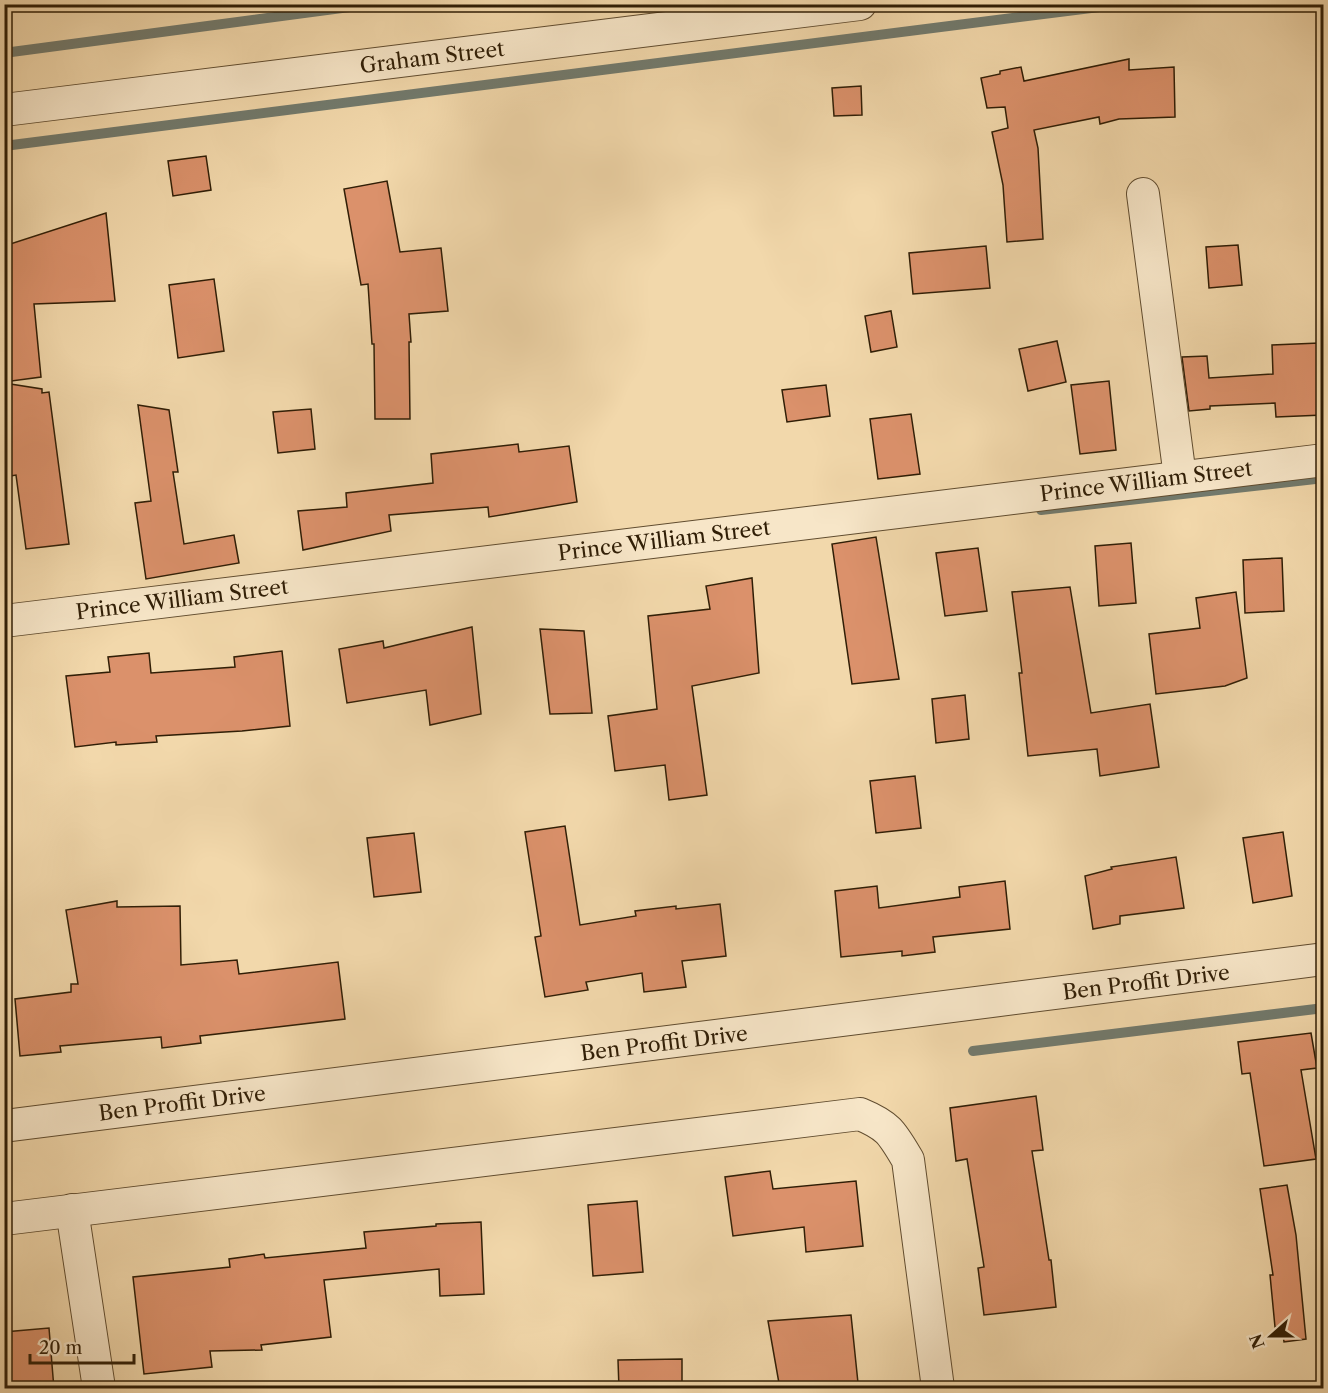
<svg xmlns="http://www.w3.org/2000/svg" width="1328" height="1393" font-family="'Libre Caslon Text',serif">
  <style>
    .lines { fill: none; stroke-linecap: round; stroke-linejoin: round }
    .stream { stroke: #727a6d; stroke-width: 10 }
    .building { fill: #db916b; stroke: #301e06; stroke-width: 1.5 }
    .street-casing { stroke: #604c2f; stroke-width: 34 }
    .street { stroke: #f7e6c8; stroke-width: 32 }
    .labels { text-anchor: middle; dominant-baseline: central; stroke-width: 6; stroke-linejoin: round; paint-order: stroke }
    .street-label { font-size: 21px; fill: #301e06; stroke: #f7e6c8 }
  </style>
  <rect width="100%" height="100%" fill="#f2d8ab"/>
  <filter id="stains"><feTurbulence type="fractalNoise" baseFrequency=".00333" numOctaves="4"/><feColorMatrix values="0 0 0 0 .2 0 0 0 0 .09 0 0 0 0 .02 0 0 0 .5 -.17"/></filter>
  <radialGradient id="worn" r=".72"><stop offset=".6" stop-color="#630" stop-opacity="0"/><stop offset="1" stop-color="#630" stop-opacity=".3"/></radialGradient>
  <g class="lines">
    <g class="stream">
      <path d="M4,53L372,4"/>
      <path d="M4,146L1123,4"/>
      <path d="M1041,510L1324,478"/>
      <path d="M973,1051L1324,1008"/>
    </g>
  </g>
  <g class="building">
    <path d="M1129,59V70L1174,67L1175,117L1119,119L1100,124L1099,117L1034,130L1038,148L1043,239L1007,242L1003,185L992,132L1008,128L1005,107L987,108L981,78L1000,74V71L1021,67L1024,81Z"/>
    <path d="M861,86L862,115L834,116L832,88Z"/>
    <path d="M206,156L211,190L173,196L168,161Z"/>
    <path d="M387,181L400,252L441,248L448,311L409,314L411,342H409L410,419H375L374,344H372L368,284L361,285L344,189Z"/>
    <path d="M106,213L115,301L34,304L41,377L4,382V246Z"/>
    <path d="M1238,245L1242,285L1209,288L1206,247Z"/>
    <path d="M986,246L990,288L913,294L909,253Z"/>
    <path d="M214,279L224,351L178,358L169,285Z"/>
    <path d="M891,311L897,347L871,352L865,316Z"/>
    <path d="M1057,341L1066,382L1028,391L1019,349Z"/>
    <path d="M1319,343L1323,415L1276,417L1275,403L1210,406V409L1189,411L1182,357L1207,356L1209,378L1273,374L1272,345Z"/>
    <path d="M1109,381L1116,450L1080,454L1071,385Z"/>
    <path d="M4,383L42,389V393L49,392L69,544L26,549L16,475L4,477Z"/>
    <path d="M826,385L830,416L787,422L782,390Z"/>
    <path d="M138,405L169,410L178,472H173L184,544L234,535L239,563L146,579L135,503L151,501Z"/>
    <path d="M311,409L315,449L278,453L273,412Z"/>
    <path d="M911,414L920,474L878,479L870,419Z"/>
    <path d="M518,444L519,452L569,446L577,502L489,517L488,507L389,515L391,531L303,550L298,511L347,507L346,493L433,483L431,454Z"/>
    <path d="M876,537L899,679L852,684L832,544Z"/>
    <path d="M1131,543L1136,603L1099,606L1095,546Z"/>
    <path d="M978,548L987,611L945,616L936,553Z"/>
    <path d="M1282,558L1284,611L1245,613L1243,560Z"/>
    <path d="M752,578L759,673L692,686L707,795L669,800L665,765L615,771L608,716L657,709L648,616L710,609L706,586Z"/>
    <path d="M1070,587L1091,713L1150,704L1159,767L1100,776L1097,749L1028,756L1019,673H1022L1012,592Z"/>
    <path d="M1236,592L1247,678L1225,686L1156,694L1149,634L1200,628L1196,598Z"/>
    <path d="M472,627L481,714L430,725L426,690L347,703L339,649L383,641L384,648Z"/>
    <path d="M540,629L584,631L592,713L550,714Z"/>
    <path d="M282,651L290,726L242,731L156,736L157,742L116,745V742L75,747L66,676L110,672L108,657L149,653L151,673L235,667L234,657Z"/>
    <path d="M965,695L969,739L936,743L932,699Z"/>
    <path d="M915,776L921,828L876,833L870,781Z"/>
    <path d="M565,826L580,925L636,916L635,911L676,906V909L720,904L726,956L682,961L686,987L644,992L642,973L586,982L588,990L545,997L535,937L541,936L525,832Z"/>
    <path d="M1283,832L1292,896L1253,903L1243,838Z"/>
    <path d="M414,833L421,892L374,897L367,838Z"/>
    <path d="M1176,857L1184,908L1120,916V924L1093,929L1085,876L1112,869L1111,867Z"/>
    <path d="M1005,881L1010,929L933,937L935,952L902,956V951L841,957L835,891L877,886L879,908L960,897L959,887Z"/>
    <path d="M117,901V907L180,906L181,965L237,960L239,974L338,962L345,1019L200,1036L201,1043L162,1048L161,1037L60,1046L61,1052L20,1056L15,999L71,992V984H78L66,910Z"/>
    <path d="M1311,1033L1317,1068L1301,1070L1316,1159L1264,1166L1250,1073L1242,1074L1238,1042Z"/>
    <path d="M1036,1096L1043,1150L1032,1151L1049,1260H1051L1056,1307L984,1315L978,1268L984,1267L967,1159L956,1161L950,1108Z"/>
    <path d="M770,1171L773,1189L856,1181L863,1246L806,1252L804,1227L733,1236L725,1177Z"/>
    <path d="M1287,1185L1296,1235L1306,1339L1284,1342L1282,1327H1275L1270,1275H1273L1260,1189Z"/>
    <path d="M637,1201L643,1272L593,1276L588,1205Z"/>
    <path d="M481,1222L484,1294L440,1296L439,1269L324,1280L331,1337L261,1345L262,1350L210,1351L212,1367L144,1374L133,1277L230,1267L229,1259L264,1254L265,1258L366,1248L364,1232L436,1226V1224Z"/>
    <path d="M851,1315L858,1383L805,1389H780L768,1321Z"/>
    <path d="M49,1328L54,1389H4V1332Z"/>
    <path d="M682,1359V1389H619L618,1360Z"/>
  </g>
  <g class="lines">
    <defs>
      <g id="street">
        <path d="M4,110L860,4"/>
        <path d="M1143,194L1180,477"/>
        <path d="M4,621L1324,460"/>
        <path d="M4,1126L1324,959"/>
        <path d="M72,1210L99,1388"/>
        <path d="M4,1219L860,1114C889,1126 892,1133 908,1160L938,1388"/>
      </g>
    </defs>
    <use href="#street" class="street-casing"/>
    <use href="#street" class="street"/>
  </g>
  <g class="labels">
    <g class="street-label">
      <text transform="translate(432 57) rotate(-7)">Graham Street</text>
      <text transform="translate(1146 481) rotate(-7)">Prince William Street</text>
      <text transform="translate(664 540) rotate(-7)">Prince William Street</text>
      <text transform="translate(182 599) rotate(-7)">Prince William Street</text>
      <text transform="translate(1146 982) rotate(-7)">Ben Proffit Drive</text>
      <text transform="translate(664 1043) rotate(-7)">Ben Proffit Drive</text>
      <text transform="translate(182 1103) rotate(-7)">Ben Proffit Drive</text>
    </g>
  </g>
  <rect width="1328" height="1393" fill="none" stroke="#f2d8ab" stroke-width="24"/>
  <rect x="6" y="6" width="1316" height="1381" fill="none" stroke="#301e06" stroke-width="3"/>
  <rect x="12" y="12" width="1304" height="1369" fill="none" stroke="#301e06" stroke-width="1.5"/>
  <g transform="translate(1271 1336) rotate(249)" stroke="#f7e6c8" stroke-width="4.5" paint-order="stroke">
  <path d="M0-4.5L10 22L0 15L-10 22Z" fill="#301e06"/>
  <text y="-9" font-size="16" font-weight="bold" text-anchor="middle" fill="#301e06">N</text>
  </g>
  <path d="M30 1354v9h104v-9" fill="none" stroke="#301e06" stroke-width="3"/>
  <text x="39" y="1354" font-size="18" fill="#301e06" stroke="#f7e6c8" stroke-width="4.5" paint-order="stroke">20 m</text>
  <rect width="100%" height="100%" filter="url(#stains)"/>
  <rect width="100%" height="100%" fill="url(#worn)"/>
</svg>
